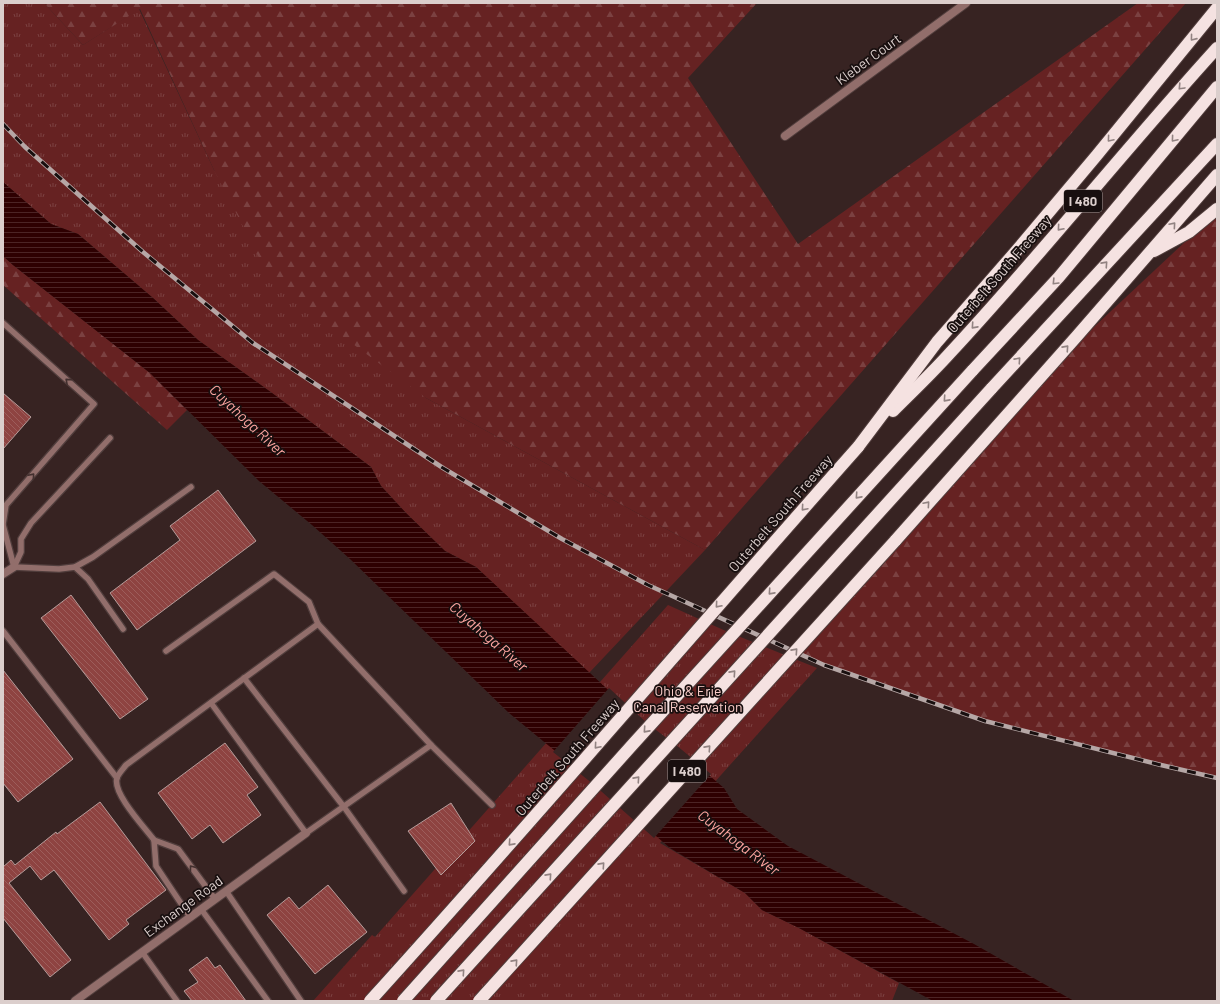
<svg xmlns="http://www.w3.org/2000/svg" width="1220" height="1004" font-family="Barlow,sans-serif">
  <style>
    .grass { fill: url(#grass-tufts) }
    .forest { fill: url(#forest-firs) }
    .water { fill: url(#water-rules) }
    .pier { fill: #372322 }
    .building { fill: url(#building-back-hatch); stroke: #b59c9a }
    .lines { fill: none; stroke-linecap: round; stroke-linejoin: round }
    .service-casing { stroke: #513e3d; stroke-width: 8 }
    .minor-casing { stroke: #513e3d; stroke-width: 10 }
    .motorway-casing { stroke: #513e3d; stroke-width: 14 }
    .service { stroke: #926e6b; stroke-width: 5.5 }
    .minor { stroke: #926e6b; stroke-width: 8 }
    .motorway { stroke: #f5e2e1; stroke-width: 12 }
    .rail-casing { stroke: #b6a7a6; stroke-width: 4.5 }
    .rail { stroke: #180f0f; stroke-width: 3; stroke-dasharray: 9; stroke-linecap: butt }
    .motorway-bridge-casing { stroke: #513e3d; stroke-width: 14; stroke-linecap: butt }
    .motorway-bridge { stroke: #f5e2e1; stroke-width: 12 }
    .oneway { stroke: #928382 }
    .oneway2 { stroke: #43302f }
    .labels { text-anchor: middle; dominant-baseline: central; stroke-width: 3.5; stroke-linejoin: round; paint-order: stroke }
    .shield { fill: #180f0f; stroke: #a09593; stroke-width: 1 }
    .shield-label { font-size: 13px; font-weight: bold; fill: #dbcecc }
    .street-label { font-size: 14px; fill: #dbcecc; stroke: #180f0f }
    .park-label { font-size: 14px; fill: #fbcdc9; stroke: #180f0f }
    .water-label { font-size: 15px; font-style: italic; fill: #fea5a0; stroke: #180f0f }
  </style>
  <defs>
    <pattern id="grass-tufts" width="24" height="20" patternUnits="userSpaceOnUse"><rect width="24" height="20" fill="#622"/><path d="M3 7l-1-3M5 7V3M7 7l1-3M15 17l-1-3M17 17v-4M19 17l1-3" fill="none" stroke="#7b4141"/></pattern>
    <pattern id="forest-firs" width="22" height="20" patternUnits="userSpaceOnUse"><rect width="22" height="20" fill="#622"/><path d="M5 1l3.5 6h-7zM16 11l3.5 6h-7z" fill="#7b4141"/></pattern>
    <pattern id="water-rules" width="6" height="5" patternUnits="userSpaceOnUse"><rect width="6" height="5" fill="#2e0001"/><path d="M0 2.5h6" fill="none" stroke="#4c2425"/></pattern>
    <pattern id="building-back-hatch" width="6" height="6" patternUnits="userSpaceOnUse"><rect width="6" height="6" fill="#8e4341"/><path d="M-1 5l2 2M0 0l6 6M5-1l2 2" fill="none" stroke="#9d5d5b"/></pattern>
  </defs>
  <rect width="100%" height="100%" fill="#372322"/>
  <g class="grass">
    <path d="M3,3H44L83,45L139,9L214,170L426,398L705,550L589,673L476,567L445,551L406,513L381,486L371,467L272,393L198,340L153,298L78,234L51,224L3,182Z"/>
    <path d="M668,605L728,632L817,668L660,843L745,893L762,910L799,928L899,983L892,1001H313L372,935L375,937Z"/>
  </g>
  <g class="forest">
    <path d="M44,3H757L688,78L798,244L1138,3H1186L705,550L426,398L273,285L214,170L140,9L83,45Z"/>
    <path d="M1217,212V778L1161,765L985,721L824,665L792,650L1079,341Z"/>
    <path d="M3,256L13,265L150,373L187,410L167,430L3,285Z"/>
  </g>
  <path class="water" d="M3,182L51,224L78,234L153,298L198,340L272,393L371,467L381,486L406,513L445,551L476,567L647,726L675,746L724,788L737,809L788,846L974,944L1074,1001H933L799,928L762,910L745,893L670,848L594,783L509,713L350,559L312,525L259,481L150,373L13,265L3,256Z"/>
  <path class="pier" d="M609,688L648,724L676,745L711,774L654,838L593,784L553,752Z"/>
  <g class="building">
    <path d="M3,393L31,417L3,449Z"/>
    <path d="M218,490L256,541L137,630L110,593L180,540L170,526Z"/>
    <path d="M71,595L148,699L120,719L41,618Z"/>
    <path d="M3,670L73,759L18,802L3,783Z"/>
    <path d="M225,743L258,787L247,795L261,815L223,843L210,825L192,839L158,793Z"/>
    <path d="M100,802L166,890L126,920L129,924L109,940L54,870L41,880L30,866L9,883L71,960L50,977L3,918V867L11,860L15,865L56,832L57,834Z"/>
    <path d="M451,803L475,841L441,875L408,831Z"/>
    <path d="M328,885L367,932L315,974L267,915L289,897L299,909Z"/>
    <path d="M207,957L215,968L220,965L246,1001H192L184,991L198,982L189,970Z"/>
  </g>
  <g class="lines">
    <defs>
      <g id="service">
        <path d="M3,323L94,404L6,505L3,524"/>
        <path d="M3,525L14,567"/>
        <path d="M14,567L59,569L75,567L93,557L191,487"/>
        <path d="M14,567L21,552V539L31,523L110,438"/>
        <path d="M75,567L88,579L123,629"/>
        <path d="M3,631L117,778"/>
        <path d="M166,651L274,574L309,602L318,624"/>
        <path d="M244,678L344,807L404,891"/>
        <path d="M211,703L306,833L431,745L492,805"/>
        <path d="M154,840C145,828 112,793 117,778C118,774 123,769 126,765L318,624L431,745"/>
        <path d="M226,891L301,1001"/>
        <path d="M201,909L268,1001"/>
        <path d="M190,917L156,866L154,840L178,849L215,899"/>
        <path d="M142,952L177,1001"/>
      </g>
      <g id="minor">
        <path d="M785,136L966,3"/>
        <path d="M3,574L14,567"/>
        <path d="M75,1001L306,833"/>
      </g>
      <g id="motorway">
        <path d="M1154,251L1189,232L1217,209"/>
        <path d="M972,371L1059,277L1217,87"/>
        <path d="M991,389L1217,144"/>
        <path d="M893,411C912,392 932,373 950,353C1042,254 1126,148 1217,48"/>
        <path d="M858,447L937,342L1018,249L1097,155L1217,8"/>
        <path d="M895,541L1077,336L1217,175"/>
      </g>
    </defs>
    <use href="#service" class="service-casing"/>
    <use href="#minor" class="minor-casing"/>
    <use href="#motorway" class="motorway-casing"/>
    <use href="#service" class="service"/>
    <use href="#minor" class="minor"/>
    <use href="#motorway" class="motorway"/>
    <defs>
      <path id="rail" d="M3,124L25,147L143,252L253,343L443,468L562,539L648,585L824,665L985,721L1161,765L1217,778"/>
    </defs>
    <use href="#rail" class="rail-casing"/>
    <use href="#rail" class="rail"/>
    <defs>
      <g id="motorway-bridge">
        <path d="M370,1001C535,819 695,631 858,447"/>
        <path d="M403,1001L634,743L972,371"/>
        <path d="M436,1001L991,389"/>
        <path d="M479,1001L895,541"/>
      </g>
    </defs>
    <use href="#motorway-bridge" class="motorway-bridge-casing"/>
    <use href="#motorway-bridge" class="motorway-bridge"/>
  </g>
  <defs><path id="oneway-chevron" d="M-2-3.5L2.5 0L-2 3.5" fill="none" stroke-width="1.6" stroke-linecap="round" stroke-linejoin="round"/></defs>
  <g class="oneway">
    <use href="#oneway-chevron" transform="translate(1193 38) rotate(129)"/>
    <use href="#oneway-chevron" transform="translate(1181 87) rotate(133)"/>
    <use href="#oneway-chevron" transform="translate(1110 139) rotate(130)"/>
    <use href="#oneway-chevron" transform="translate(1174 139) rotate(130)"/>
    <use href="#oneway-chevron" transform="translate(1173 225) rotate(-49)"/>
    <use href="#oneway-chevron" transform="translate(1060 228) rotate(131)"/>
    <use href="#oneway-chevron" transform="translate(1105 264) rotate(-48)"/>
    <use href="#oneway-chevron" transform="translate(1055 282) rotate(134)"/>
    <use href="#oneway-chevron" transform="translate(974 326) rotate(132)"/>
    <use href="#oneway-chevron" transform="translate(1066 348) rotate(-48)"/>
    <use href="#oneway-chevron" transform="translate(1018 360) rotate(-48)"/>
    <use href="#oneway-chevron" transform="translate(946 399) rotate(132)"/>
    <use href="#oneway-chevron" transform="translate(858 496) rotate(132)"/>
    <use href="#oneway-chevron" transform="translate(927 504) rotate(-49)"/>
    <use href="#oneway-chevron" transform="translate(804 508) rotate(131)"/>
    <use href="#oneway-chevron" transform="translate(771 592) rotate(132)"/>
    <use href="#oneway-chevron" transform="translate(718 605) rotate(131)"/>
    <use href="#oneway-chevron" transform="translate(795 651) rotate(-48)"/>
    <use href="#oneway-chevron" transform="translate(733 673) rotate(-48)"/>
    <use href="#oneway-chevron" transform="translate(646 730) rotate(132)"/>
    <use href="#oneway-chevron" transform="translate(597 746) rotate(131)"/>
    <use href="#oneway-chevron" transform="translate(708 748) rotate(-48)"/>
    <use href="#oneway-chevron" transform="translate(637 779) rotate(-48)"/>
    <use href="#oneway-chevron" transform="translate(511 843) rotate(132)"/>
    <use href="#oneway-chevron" transform="translate(602 865) rotate(-48)"/>
    <use href="#oneway-chevron" transform="translate(549 876) rotate(-48)"/>
    <use href="#oneway-chevron" transform="translate(515 962) rotate(-48)"/>
    <use href="#oneway-chevron" transform="translate(462 972) rotate(-48)"/>
  </g>
  <g class="oneway2">
    <use href="#oneway-chevron" transform="translate(68 381) rotate(-138)"/>
    <use href="#oneway-chevron" transform="translate(32 476) rotate(-49)"/>
    <use href="#oneway-chevron" transform="translate(192 868) rotate(-127)"/>
  </g>
  <g class="labels">
    <g class="shield">
      <rect x="1064" y="190" width="38" height="22" rx="3"/>
      <rect x="668" y="760" width="38" height="22" rx="3"/>
    </g>
    <g class="shield-label">
      <text x="1083" y="201">I 480</text>
      <text x="687" y="771">I 480</text>
    </g>
    <g class="street-label">
      <text transform="translate(868 59) rotate(-36)">Kleber Court</text>
      <text transform="translate(999 274) rotate(-49)">Outerbelt South Freeway</text>
      <text transform="translate(780 513) rotate(-49)">Outerbelt South Freeway</text>
      <text transform="translate(567 757) rotate(-49)">Outerbelt South Freeway</text>
      <text transform="translate(183 906) rotate(-36)">Exchange Road</text>
    </g>
    <g class="park-label">
      <text x="688" y="690">Ohio &amp; Erie<tspan x="688" dy="16">Canal Reservation</tspan></text>
    </g>
    <g class="water-label">
      <text transform="translate(248 420) rotate(43)">Cuyahoga River</text>
      <text transform="translate(489 636) rotate(41)">Cuyahoga River</text>
      <text transform="translate(739 842) rotate(37)">Cuyahoga River</text>
    </g>
  </g>
  <rect width="1220" height="1004" fill="none" stroke="#dbcecc" stroke-width="8"/>
</svg>
